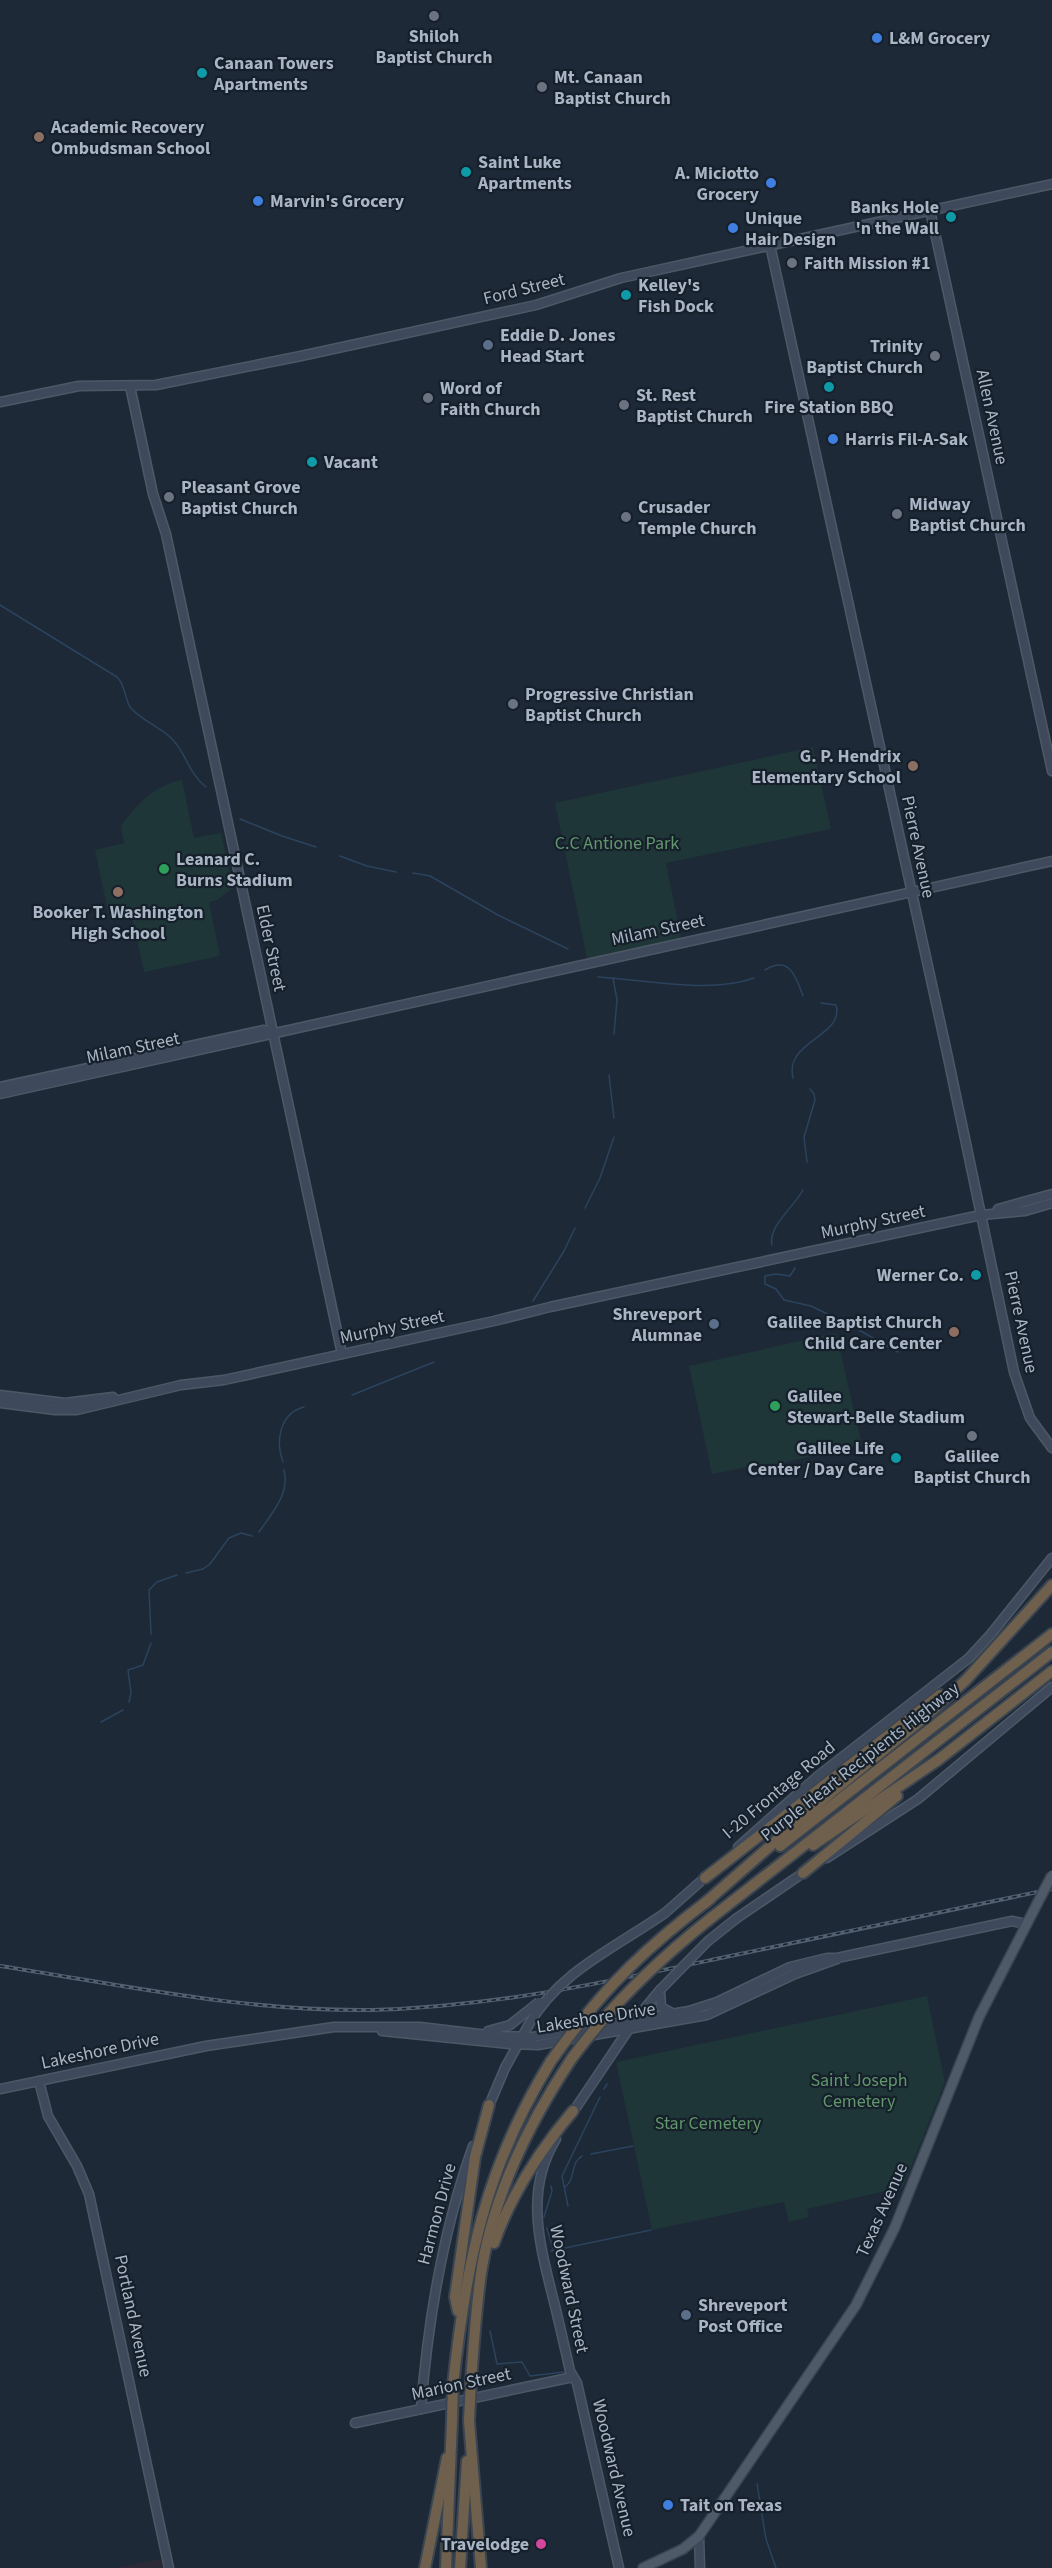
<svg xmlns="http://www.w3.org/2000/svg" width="1052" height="2568" font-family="'Source Sans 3',sans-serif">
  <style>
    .medical { fill: #2a2938 }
    .green { fill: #1f3638 }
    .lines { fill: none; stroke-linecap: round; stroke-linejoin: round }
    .stream { stroke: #2c435e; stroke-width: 1.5 }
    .secondary-casing { stroke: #4d5866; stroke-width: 11 }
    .primary-casing { stroke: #394451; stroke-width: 12 }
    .highway-casing { stroke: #3b4552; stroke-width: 14 }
    .secondary { stroke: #3e4a5b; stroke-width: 8 }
    .primary { stroke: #4e5a68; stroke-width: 9 }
    .highway { stroke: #6e604c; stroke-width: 10 }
    .rail-casing { stroke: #515f6f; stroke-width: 4 }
    .rail { stroke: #16202b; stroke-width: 1.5; stroke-dasharray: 4.5; stroke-linecap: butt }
    .secondary-bridge-casing { stroke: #4d5866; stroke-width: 11; stroke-linecap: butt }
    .primary-bridge-casing { stroke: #394451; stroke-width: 12; stroke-linecap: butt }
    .highway-bridge-casing { stroke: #3b4552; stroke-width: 14; stroke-linecap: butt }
    .secondary-bridge { stroke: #3e4a5b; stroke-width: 8 }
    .primary-bridge { stroke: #4e5a68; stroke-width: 9 }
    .highway-bridge { stroke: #6e604c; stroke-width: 10 }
    .worship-dot { fill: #6b7280; stroke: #16202b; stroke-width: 2 }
    .shop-dot { fill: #3f7fe0; stroke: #16202b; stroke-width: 2 }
    .culture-dot { fill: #0f9aa8; stroke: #16202b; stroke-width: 2 }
    .education-dot { fill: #8d6e63; stroke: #16202b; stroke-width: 2 }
    .service-dot { fill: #5c6f8a; stroke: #16202b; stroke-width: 2 }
    .leisure-dot { fill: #2e9e5b; stroke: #16202b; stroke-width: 2 }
    .hotel-dot { fill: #d1479c; stroke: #16202b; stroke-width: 2 }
    .labels { text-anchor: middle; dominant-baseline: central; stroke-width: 4.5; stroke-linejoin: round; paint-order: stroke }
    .poi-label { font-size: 18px; font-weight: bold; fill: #a9b5c5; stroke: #16202b; text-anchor: start }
    .street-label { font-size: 18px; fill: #a9b5c5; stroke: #16202b }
    .park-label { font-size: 18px; fill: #60976b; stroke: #16202b }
  </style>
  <rect width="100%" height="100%" fill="#1d2937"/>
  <path class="medical" d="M161,2559L163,2568H114Z"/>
  <g class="green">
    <path d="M813,747L831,829L666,863L682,942L588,963L555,803Z"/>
    <path d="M182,780L194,838L221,833L233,888L217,900L209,902L220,956L144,972L132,917L110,921L95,850L124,843L121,826C135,806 156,784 182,780Z"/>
    <path d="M836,1333L862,1445L773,1465L762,1464L712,1474L689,1366Z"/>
    <path d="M927,1996L945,2082L903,2187L807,2209L809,2217L789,2222L784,2202L652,2230L616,2062Z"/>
  </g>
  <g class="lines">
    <g class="stream">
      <path d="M0,605L117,677C126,686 124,697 130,707C139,719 160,727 171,738C187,753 187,772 206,787"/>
      <path d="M240,819L282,836L316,847"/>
      <path d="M340,856L367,866L396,872"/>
      <path d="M413,873L430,876L498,915L568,949"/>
      <path d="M765,970C790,955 796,977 803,996"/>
      <path d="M598,977C645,980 710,994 754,978"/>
      <path d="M613,978L617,1000L614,1034"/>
      <path d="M609,1075L614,1118"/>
      <path d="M793,1078C784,1041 845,1036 836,1005L821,1003"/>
      <path d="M807,1162L804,1137L815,1100L814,1094L810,1089"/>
      <path d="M585,1208L600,1178L614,1137"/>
      <path d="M772,1245C768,1226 794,1207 803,1190"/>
      <path d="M795,1268L790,1276L776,1274L765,1276V1284L776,1289L784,1300L811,1306L838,1319"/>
      <path d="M533,1301L564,1251L575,1228"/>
      <path d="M859,1330L898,1352"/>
      <path d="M352,1395L434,1362"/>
      <path d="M283,1462C275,1441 280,1413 304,1407"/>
      <path d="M259,1532C272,1513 290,1494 284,1470"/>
      <path d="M186,1573L203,1569L210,1564L229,1538L241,1533L252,1536"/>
      <path d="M151,1634L149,1590L157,1582L177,1575"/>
      <path d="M129,1702L131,1693L128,1670L143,1665L151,1643"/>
      <path d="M101,1722L123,1710"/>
      <path d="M604,2089L607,2084"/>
      <path d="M591,2154L633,2146"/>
      <path d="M565,2187C576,2179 570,2163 582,2156"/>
      <path d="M568,2206L562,2176L600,2097"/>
      <path d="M544,2217L552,2191L551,2186"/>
      <path d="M547,2228L553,2249"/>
      <path d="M551,2251L651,2230"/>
      <path d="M490,2331L497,2364L522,2362L530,2376L564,2372"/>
      <path d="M757,2484L766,2539L776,2568"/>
    </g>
    <defs>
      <g id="secondary">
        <path d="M930,210L1052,771"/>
        <path d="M770,245L947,1053L1014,1372L1030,1418L1052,1448"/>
        <path d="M130,386L153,494L166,534L342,1354"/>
        <path d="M0,402L79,386L156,385L301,356L536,305L621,278L1052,184"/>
        <path d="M0,1087L264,1030L272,1032"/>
        <path d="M0,1094L1052,861"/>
        <path d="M998,1209L1052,1194"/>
        <path d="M0,1395L65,1403L113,1397"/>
        <path d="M0,1403L55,1410H77L181,1385L224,1380L494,1321L550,1307L981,1215L1025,1211L1052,1203"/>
        <path d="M738,1847L818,1776L969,1658L991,1634L1052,1558"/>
        <path d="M827,1858L918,1799L1052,1687"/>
        <path d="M665,1913L709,1874"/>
        <path d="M737,1918L806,1871"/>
        <path d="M660,1991L661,2007L672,2013"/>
        <path d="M382,2031L510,2044L538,2045L707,2015L795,1974L837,1959"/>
        <path d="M488,2031L510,2025"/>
        <path d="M39,2081L48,2116L77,2166L89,2194L169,2568"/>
        <path d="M0,2089L206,2046L334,2027H420L496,2036L533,2037L689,2011L717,2002L790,1967L827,1958H837L1012,1921L1026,1924"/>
        <path d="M488,2108L505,2068L528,2026"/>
        <path d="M571,2115L635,2020L660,1990"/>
        <path d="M556,2139C526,2188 538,2238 551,2290C558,2317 564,2344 570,2371L577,2383L619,2568"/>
        <path d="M421,2409C428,2319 443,2230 473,2146"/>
        <path d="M355,2423L573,2377"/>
        <path d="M699,2536L700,2568"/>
      </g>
      <path id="primary" d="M643,2568L683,2549L699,2536L856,2305L895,2227L979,2017L1037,1904"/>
      <g id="highway">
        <path d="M813,1845L938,1760L1052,1671"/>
        <path d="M780,1846L1052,1634"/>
        <path d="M803,1873L897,1796"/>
        <path d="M705,1878L940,1695"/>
        <path d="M705,1903L833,1791L925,1717L965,1681L1052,1585"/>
        <path d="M688,1916L710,1899"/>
        <path d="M711,1918L1052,1652"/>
        <path d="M494,2243C511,2195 540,2150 573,2111"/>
        <path d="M458,2311L455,2297L475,2157L489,2105"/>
        <path d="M471,2381C474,2343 476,2304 482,2267C495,2192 530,2121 572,2058"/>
        <path d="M453,2385C466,2262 485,2168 551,2061"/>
        <path d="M469,2421L481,2568"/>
        <path d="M425,2568L447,2458"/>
        <path d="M446,2568L452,2421"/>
        <path d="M460,2568L467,2461"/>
      </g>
    </defs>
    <use href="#secondary" class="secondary-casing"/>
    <use href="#primary" class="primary-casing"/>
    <use href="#highway" class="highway-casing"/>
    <use href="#secondary" class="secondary"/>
    <use href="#primary" class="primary"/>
    <use href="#highway" class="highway"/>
    <defs>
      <path id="rail" d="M0,1966C123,1985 247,2012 372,2010C490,2007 602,1983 716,1959C828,1935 940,1912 1052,1889"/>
    </defs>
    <use href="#rail" class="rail-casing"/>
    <use href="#rail" class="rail"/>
    <defs>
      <g id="secondary-bridge">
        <path d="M660,1990L708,1941L737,1918"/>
        <path d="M510,2025L539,2002"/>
        <path d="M528,2026C559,1971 615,1948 665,1913"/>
      </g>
      <path id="primary-bridge" d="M1037,1904L1052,1875"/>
      <g id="highway-bridge">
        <path d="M572,2058C612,2004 658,1960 711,1918"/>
        <path d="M551,2061C594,2001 630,1962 688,1916"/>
        <path d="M452,2421L453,2385"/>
        <path d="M469,2421L471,2381"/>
      </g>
    </defs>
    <use href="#secondary-bridge" class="secondary-bridge-casing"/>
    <use href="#primary-bridge" class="primary-bridge-casing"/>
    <use href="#highway-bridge" class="highway-bridge-casing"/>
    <use href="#secondary-bridge" class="secondary-bridge"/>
    <use href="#primary-bridge" class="primary-bridge"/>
    <use href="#highway-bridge" class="highway-bridge"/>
  </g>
  <g class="worship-dot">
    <circle cx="434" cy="16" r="6"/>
    <circle cx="542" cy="87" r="6"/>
    <circle cx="792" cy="263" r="6"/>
    <circle cx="935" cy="356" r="6"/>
    <circle cx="428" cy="398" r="6"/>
    <circle cx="624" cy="405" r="6"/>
    <circle cx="169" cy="497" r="6"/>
    <circle cx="897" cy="514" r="6"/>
    <circle cx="626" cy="517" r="6"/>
    <circle cx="513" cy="704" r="6"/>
    <circle cx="972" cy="1436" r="6"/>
  </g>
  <g class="shop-dot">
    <circle cx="877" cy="38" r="6"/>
    <circle cx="771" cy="183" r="6"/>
    <circle cx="258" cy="201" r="6"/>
    <circle cx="733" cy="228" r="6"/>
    <circle cx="833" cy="439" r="6"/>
    <circle cx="668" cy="2505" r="6"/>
  </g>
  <g class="culture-dot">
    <circle cx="202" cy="73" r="6"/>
    <circle cx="466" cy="172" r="6"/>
    <circle cx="951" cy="217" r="6"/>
    <circle cx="626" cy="295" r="6"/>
    <circle cx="829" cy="387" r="6"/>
    <circle cx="312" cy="462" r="6"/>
    <circle cx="976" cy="1275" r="6"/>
    <circle cx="896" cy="1458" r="6"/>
  </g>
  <g class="education-dot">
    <circle cx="39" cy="137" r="6"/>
    <circle cx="913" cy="766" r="6"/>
    <circle cx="118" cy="892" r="6"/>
    <circle cx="954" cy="1332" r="6"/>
  </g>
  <g class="service-dot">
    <circle cx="488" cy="345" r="6"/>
    <circle cx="714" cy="1324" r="6"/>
    <circle cx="686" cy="2315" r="6"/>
  </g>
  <g class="leisure-dot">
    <circle cx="164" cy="869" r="6"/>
    <circle cx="775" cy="1406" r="6"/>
  </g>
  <circle class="hotel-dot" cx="541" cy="2544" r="6"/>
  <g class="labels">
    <g class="poi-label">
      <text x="434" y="36" text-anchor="middle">Shiloh<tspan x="434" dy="21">Baptist Church</tspan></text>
      <text x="889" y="38">L&amp;M Grocery</text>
      <text x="214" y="63">Canaan Towers<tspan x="214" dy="21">Apartments</tspan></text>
      <text x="554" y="77">Mt. Canaan<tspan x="554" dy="21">Baptist Church</tspan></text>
      <text x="51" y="127">Academic Recovery<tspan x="51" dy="21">Ombudsman School</tspan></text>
      <text x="478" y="162">Saint Luke<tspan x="478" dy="21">Apartments</tspan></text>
      <text x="759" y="173" text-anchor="end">A. Miciotto<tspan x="759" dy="21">Grocery</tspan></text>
      <text x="270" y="201">Marvin's Grocery</text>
      <text x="939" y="207" text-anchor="end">Banks Hole<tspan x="939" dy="21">'n the Wall</tspan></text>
      <text x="745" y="218">Unique<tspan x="745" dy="21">Hair Design</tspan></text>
      <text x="804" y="263">Faith Mission #1</text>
      <text x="638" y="285">Kelley's<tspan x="638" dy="21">Fish Dock</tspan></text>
      <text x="500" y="335">Eddie D. Jones<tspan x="500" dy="21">Head Start</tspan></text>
      <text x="923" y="346" text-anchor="end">Trinity<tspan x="923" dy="21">Baptist Church</tspan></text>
      <text x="440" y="388">Word of<tspan x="440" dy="21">Faith Church</tspan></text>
      <text x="636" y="395">St. Rest<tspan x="636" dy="21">Baptist Church</tspan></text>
      <text x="829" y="407" text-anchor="middle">Fire Station BBQ</text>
      <text x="845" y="439">Harris Fil-A-Sak</text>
      <text x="324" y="462">Vacant</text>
      <text x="181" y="487">Pleasant Grove<tspan x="181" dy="21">Baptist Church</tspan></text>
      <text x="909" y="504">Midway<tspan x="909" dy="21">Baptist Church</tspan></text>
      <text x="638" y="507">Crusader<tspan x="638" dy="21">Temple Church</tspan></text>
      <text x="525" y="694">Progressive Christian<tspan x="525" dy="21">Baptist Church</tspan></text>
      <text x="901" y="756" text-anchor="end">G. P. Hendrix<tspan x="901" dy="21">Elementary School</tspan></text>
      <text x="176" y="859">Leanard C.<tspan x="176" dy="21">Burns Stadium</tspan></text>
      <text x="118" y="912" text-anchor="middle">Booker T. Washington<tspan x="118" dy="21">High School</tspan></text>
      <text x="964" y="1275" text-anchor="end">Werner Co.</text>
      <text x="702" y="1314" text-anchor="end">Shreveport<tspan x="702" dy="21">Alumnae</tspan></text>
      <text x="942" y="1322" text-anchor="end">Galilee Baptist Church<tspan x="942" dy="21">Child Care Center</tspan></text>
      <text x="787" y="1396">Galilee<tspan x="787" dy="21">Stewart-Belle Stadium</tspan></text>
      <text x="884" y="1448" text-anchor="end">Galilee Life<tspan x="884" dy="21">Center / Day Care</tspan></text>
      <text x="972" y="1456" text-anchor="middle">Galilee<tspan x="972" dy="21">Baptist Church</tspan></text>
      <text x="698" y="2305">Shreveport<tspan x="698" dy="21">Post Office</tspan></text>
      <text x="680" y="2505">Tait on Texas</text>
      <text x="529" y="2544" text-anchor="end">Travelodge</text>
    </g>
    <g class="street-label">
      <text transform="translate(524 289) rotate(-14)">Ford Street</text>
      <text transform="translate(992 417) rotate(78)">Allen Avenue</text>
      <text transform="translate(918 847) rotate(78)">Pierre Avenue</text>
      <text transform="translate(658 930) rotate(-12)">Milam Street</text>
      <text transform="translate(271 948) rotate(78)">Elder Street</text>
      <text transform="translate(133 1048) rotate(-12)">Milam Street</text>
      <text transform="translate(873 1222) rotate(-12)">Murphy Street</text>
      <text transform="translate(1021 1322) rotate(78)">Pierre Avenue</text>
      <text transform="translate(392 1327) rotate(-12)">Murphy Street</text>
      <text transform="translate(860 1762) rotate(-38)">Purple Heart Recipients Highway</text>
      <text transform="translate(779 1790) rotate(-40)">I-20 Frontage Road</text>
      <text transform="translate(596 2018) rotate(-9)">Lakeshore Drive</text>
      <text transform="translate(100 2051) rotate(-12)">Lakeshore Drive</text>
      <text transform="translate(882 2210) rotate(-66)">Texas Avenue</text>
      <text transform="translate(437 2214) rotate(-75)">Harmon Drive</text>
      <text transform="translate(569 2289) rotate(78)">Woodward Street</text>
      <text transform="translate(133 2316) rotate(78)">Portland Avenue</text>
      <text transform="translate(461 2384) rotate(-12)">Marion Street</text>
      <text transform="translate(614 2468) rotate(77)">Woodward Avenue</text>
    </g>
    <g class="park-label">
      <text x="617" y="843">C.C Antione Park</text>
      <text x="859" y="2080">Saint Joseph<tspan x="859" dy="21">Cemetery</tspan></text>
      <text x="708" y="2123">Star Cemetery</text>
    </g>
  </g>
</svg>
